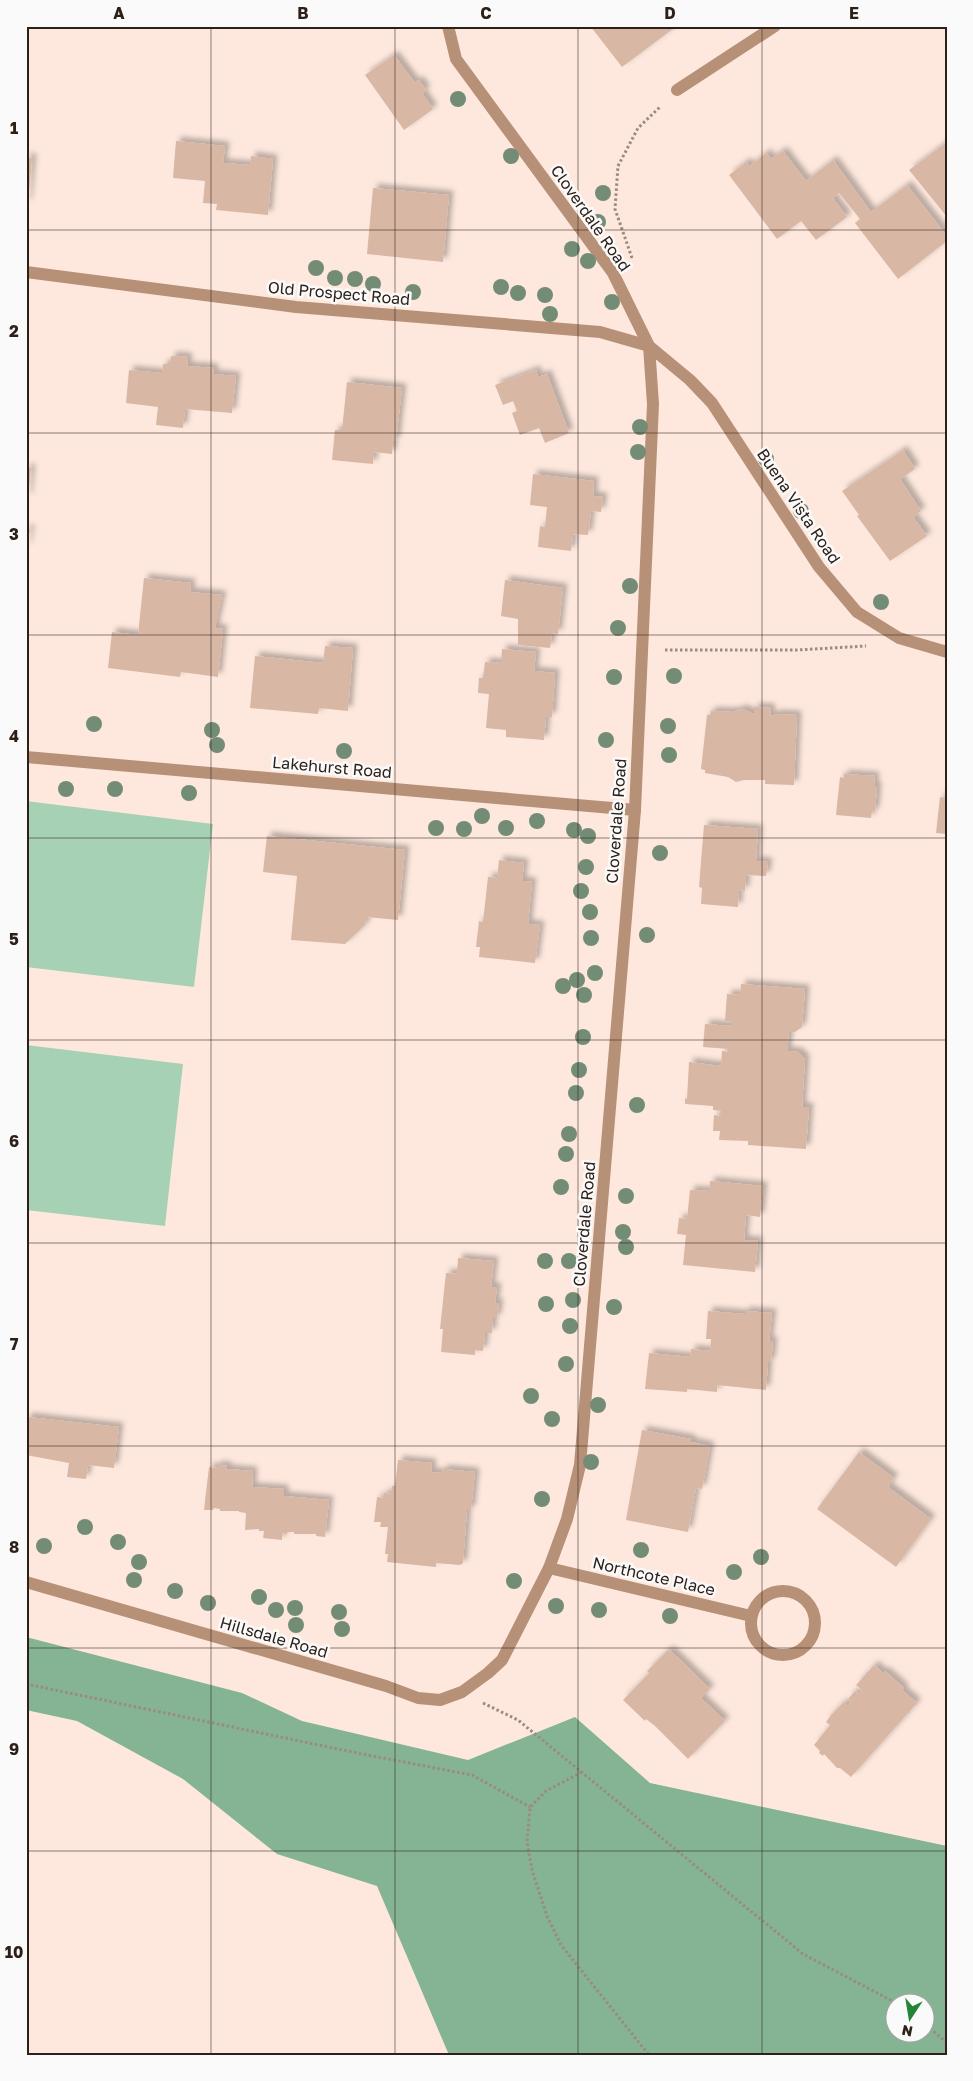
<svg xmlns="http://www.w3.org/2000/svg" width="973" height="2081" font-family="'Golos Text',sans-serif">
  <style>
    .green { fill: #a7d1b5 }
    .forest { fill: #84b494; fill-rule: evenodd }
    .building { fill: #d9b7a5; filter: url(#shadow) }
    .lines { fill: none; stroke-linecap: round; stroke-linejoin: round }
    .path { stroke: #9b8a81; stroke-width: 3; stroke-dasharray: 2.5 2.5; stroke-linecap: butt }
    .minor { stroke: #b79177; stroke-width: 12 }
    .tree { fill: #738c76 }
    .grid { fill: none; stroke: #2d2019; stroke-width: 1; stroke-opacity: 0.55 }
    .labels { text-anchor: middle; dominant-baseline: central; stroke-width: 5; stroke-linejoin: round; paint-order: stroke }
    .street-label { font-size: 16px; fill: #2d2019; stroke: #fafafa }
    .neatline { fill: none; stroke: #2d2019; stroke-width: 2 }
    .grid-label { font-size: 16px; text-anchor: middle; font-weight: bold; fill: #2d2019 }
  </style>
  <defs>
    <filter id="shadow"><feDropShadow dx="4.5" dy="-4.5" stdDeviation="2.5" flood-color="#0004"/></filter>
  </defs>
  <rect width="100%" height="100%" fill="#fee8dd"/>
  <g class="green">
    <path d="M26,801L213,824L194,987L26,967Z"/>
    <path d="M26,1045L183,1064L165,1226L26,1210Z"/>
  </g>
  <path class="forest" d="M26,1637L242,1693L302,1721L468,1760L575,1717L650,1783L947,1846V2055H449L377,1886L277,1854L183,1779L77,1721L26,1710ZM896,2004H926V2034H896Z"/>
  <g class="building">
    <path d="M593,26H652L654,28L658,26L659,28L672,26L674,28L622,67L591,27Z"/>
    <path d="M394,55L415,83L419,80L426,90L422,93L433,109L404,130L365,75Z"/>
    <path d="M176,141L225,146L223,163L250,165L251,156L273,159L268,215L216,210L217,204L203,203L205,181L173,178Z"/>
    <path d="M947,142V217L909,170Z"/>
    <path d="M783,151L806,181L833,160L871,212L907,185L947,236V241L898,279L855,223L860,219L839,193L833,198L847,217L816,240L801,221L777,239L729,175L746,162L750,166L766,153L771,159Z"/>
    <path d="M26,157L32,158L28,204H26Z"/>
    <path d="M373,188L449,195L443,262L367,254Z"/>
    <path d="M171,356L188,357L187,366L214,368L213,374L236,376L232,413L185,409L183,428L156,425L158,407L126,403L129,370L162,373L163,364H170Z"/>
    <path d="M536,370L538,377L547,374L569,433L545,443L539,428L520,435L512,413L517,411L513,401L503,405L495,385Z"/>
    <path d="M347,382L402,388L396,441H393L392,454L374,452L373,464L332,460L335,430H342Z"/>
    <path d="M903,450L915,469L900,479L921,511L913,517L927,536L890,561L857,516L859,515L842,491Z"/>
    <path d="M26,468H31L28,498H26Z"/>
    <path d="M533,474L594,481L593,496L603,497L601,512L591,511L588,535L573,534L571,551L538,547L540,526L545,527L547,507L530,505Z"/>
    <path d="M26,528L30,529L27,548H26Z"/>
    <path d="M144,578L191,583L190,592L222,595L215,628L223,629L218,677L181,672L180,677L108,668L112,632L138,635Z"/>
    <path d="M505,580L563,588L558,634L552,633L550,648L518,645V619L501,616Z"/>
    <path d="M325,646L353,648L348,711L319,708L318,714L250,708L255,656L323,663Z"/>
    <path d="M502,649L536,652L534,671L555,673L552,717H546L544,740L506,737V730L486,728L489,694L478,693L479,678H483L485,662L501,663Z"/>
    <path d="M754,707L771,708L770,716L778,714L797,715L794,785L765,784V780H744L736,782L728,777L705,773V770L701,769L707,715L711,714V711L733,712L743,709L754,714Z"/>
    <path d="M844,774L875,776L874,786H877L875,812L872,811L871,818L836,815L840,777L844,778Z"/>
    <path d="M940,797L947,798V834L936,833Z"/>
    <path d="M704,825L758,829L756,861L768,862L766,876L746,875L745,891L739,890L738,907L701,904L702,888L699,887Z"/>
    <path d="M267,836L405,850L398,920L366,917L365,925L345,944L291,940L297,876L263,872Z"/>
    <path d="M499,860L524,863L522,881L532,882L528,924L540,925L535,963L479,957L480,947H476L479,921L483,922L488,877L497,878Z"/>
    <path d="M741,984L805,989L802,1027L795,1032H789L787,1051L798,1052L805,1059L802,1107H809L806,1149L748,1145V1141L719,1140L720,1131H713L714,1115L721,1116V1111L713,1110V1106L685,1104V1098L687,1099L689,1062L721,1066L722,1051L729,1052V1049L703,1047L705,1024L731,1026V1021H725L727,994L740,995Z"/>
    <path d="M710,1181L763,1186L760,1217L746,1215L744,1240L758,1241L755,1272L683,1265L686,1235L677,1234L679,1218L687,1219L690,1190L709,1191Z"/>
    <path d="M458,1258L494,1261L491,1287H497L495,1303H499L497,1318H493L492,1333H485L483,1351L475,1350V1355L441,1352L443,1329H440L446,1273L457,1274Z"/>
    <path d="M708,1311L745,1314V1311L772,1313L769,1341H773L771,1362H768L766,1390L717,1385V1392L687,1389V1392L645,1389L649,1353L690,1357L691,1349L710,1351L711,1339H706Z"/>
    <path d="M28,1417L119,1427L114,1468L88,1465L86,1479L67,1477L69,1463L26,1455V1420Z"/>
    <path d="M642,1430L691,1439V1442L710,1446L702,1489L696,1488L688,1532L626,1520Z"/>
    <path d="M859,1452L894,1478L888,1487L931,1519L896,1567L817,1509Z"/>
    <path d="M398,1460L432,1463L431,1472L442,1473L443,1469L475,1472L471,1510H467L463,1563L460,1565L436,1563V1567L387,1562L388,1554H385L388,1527H380L381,1522H374L377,1497L383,1498L384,1493L391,1494L392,1486H395Z"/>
    <path d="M217,1465L227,1466V1469L253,1471L252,1487L284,1489V1496L329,1500L325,1537L316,1536V1534H294V1532H287V1534L282,1533V1540L263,1538L264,1531H259V1529L245,1530L246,1513L239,1512V1511H220V1509L214,1508L213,1510H204L209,1467L217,1468Z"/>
    <path d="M668,1650L670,1652L671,1651L710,1689L701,1698L725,1721L688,1759L655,1726L646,1719L645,1721L623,1700L649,1673L647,1671Z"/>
    <path d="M874,1665L883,1673L885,1671L904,1688L902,1690L917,1703L851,1777L840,1768H837L824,1754L823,1756L819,1753L820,1751L814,1745L830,1725L826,1722L831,1715L844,1702L848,1706L851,1702L848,1699L855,1691L858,1694L862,1690L856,1685Z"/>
  </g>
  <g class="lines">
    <g class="path">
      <path d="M632,258L615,209L618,166L638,128L661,106"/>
      <path d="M665,650H797L866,646"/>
      <path d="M26,1684L362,1754L472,1775L530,1807"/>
      <path d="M483,1703L518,1720L803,1954L898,2004"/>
      <path d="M582,1772L546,1791L530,1807L527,1842L532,1870L547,1916L561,1945L649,2055"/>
      <path d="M926,2025L947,2043"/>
    </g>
    <g class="minor">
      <path d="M677,90L775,26"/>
      <path d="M26,272L296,307L600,332L649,346L690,380L712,403L819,567L857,612L899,638L947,652"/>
      <path d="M26,757L635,810"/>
      <path d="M549,1568L751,1616"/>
      <path d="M26,1582L386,1686L418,1698L440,1700L462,1692L488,1673L502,1660L549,1568L567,1519L580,1465L635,810L653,404L649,346L613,273L456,59L448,26"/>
      <circle cx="783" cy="1623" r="32"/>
    </g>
  </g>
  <g class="tree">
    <circle cx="458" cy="99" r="8"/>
    <circle cx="511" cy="156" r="8"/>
    <circle cx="603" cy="193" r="8"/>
    <circle cx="598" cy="222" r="8"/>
    <circle cx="572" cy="249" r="8"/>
    <circle cx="588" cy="261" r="8"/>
    <circle cx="316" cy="268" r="8"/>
    <circle cx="335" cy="278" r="8"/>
    <circle cx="355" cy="279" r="8"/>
    <circle cx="373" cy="284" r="8"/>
    <circle cx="501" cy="287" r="8"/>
    <circle cx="413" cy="292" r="8"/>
    <circle cx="518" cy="293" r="8"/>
    <circle cx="545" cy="295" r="8"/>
    <circle cx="612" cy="302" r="8"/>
    <circle cx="550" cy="314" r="8"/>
    <circle cx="640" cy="427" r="8"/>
    <circle cx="638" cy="452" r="8"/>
    <circle cx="766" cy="459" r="8"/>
    <circle cx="801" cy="511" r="8"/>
    <circle cx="630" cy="586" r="8"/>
    <circle cx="881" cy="602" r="8"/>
    <circle cx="618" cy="628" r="8"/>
    <circle cx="674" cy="676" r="8"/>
    <circle cx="614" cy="677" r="8"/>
    <circle cx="94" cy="724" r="8"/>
    <circle cx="668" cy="726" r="8"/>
    <circle cx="212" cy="730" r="8"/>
    <circle cx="606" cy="740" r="8"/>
    <circle cx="217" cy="745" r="8"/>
    <circle cx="344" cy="751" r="8"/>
    <circle cx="669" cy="755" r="8"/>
    <circle cx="66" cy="789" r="8"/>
    <circle cx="115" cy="789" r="8"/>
    <circle cx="189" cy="793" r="8"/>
    <circle cx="482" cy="816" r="8"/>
    <circle cx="537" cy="821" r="8"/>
    <circle cx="436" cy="828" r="8"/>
    <circle cx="506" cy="828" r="8"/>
    <circle cx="464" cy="829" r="8"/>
    <circle cx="574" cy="830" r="8"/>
    <circle cx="588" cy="836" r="8"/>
    <circle cx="660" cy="853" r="8"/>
    <circle cx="586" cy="867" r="8"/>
    <circle cx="581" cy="891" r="8"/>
    <circle cx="590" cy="912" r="8"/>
    <circle cx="647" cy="935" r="8"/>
    <circle cx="591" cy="938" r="8"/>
    <circle cx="595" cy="973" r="8"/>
    <circle cx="577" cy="980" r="8"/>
    <circle cx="563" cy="986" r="8"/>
    <circle cx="584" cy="995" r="8"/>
    <circle cx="583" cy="1037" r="8"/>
    <circle cx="579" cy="1070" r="8"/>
    <circle cx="576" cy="1093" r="8"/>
    <circle cx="637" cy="1105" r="8"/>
    <circle cx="569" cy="1134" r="8"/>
    <circle cx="566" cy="1154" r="8"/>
    <circle cx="561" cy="1187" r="8"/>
    <circle cx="626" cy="1196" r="8"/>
    <circle cx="623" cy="1232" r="8"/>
    <circle cx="626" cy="1247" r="8"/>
    <circle cx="545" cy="1261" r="8"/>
    <circle cx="569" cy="1261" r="8"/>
    <circle cx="573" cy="1300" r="8"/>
    <circle cx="546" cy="1304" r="8"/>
    <circle cx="614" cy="1307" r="8"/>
    <circle cx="570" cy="1326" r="8"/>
    <circle cx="566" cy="1364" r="8"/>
    <circle cx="531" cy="1396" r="8"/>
    <circle cx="598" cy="1405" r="8"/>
    <circle cx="552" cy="1419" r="8"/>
    <circle cx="591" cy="1462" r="8"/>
    <circle cx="542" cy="1499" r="8"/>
    <circle cx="85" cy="1527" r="8"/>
    <circle cx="118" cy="1542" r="8"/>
    <circle cx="44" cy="1546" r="8"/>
    <circle cx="641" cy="1550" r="8"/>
    <circle cx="761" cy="1557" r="8"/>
    <circle cx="139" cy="1562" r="8"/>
    <circle cx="734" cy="1572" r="8"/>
    <circle cx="134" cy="1580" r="8"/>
    <circle cx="514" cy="1581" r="8"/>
    <circle cx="175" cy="1591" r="8"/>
    <circle cx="259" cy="1597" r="8"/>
    <circle cx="208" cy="1603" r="8"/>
    <circle cx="556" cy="1606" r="8"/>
    <circle cx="295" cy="1608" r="8"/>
    <circle cx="276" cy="1610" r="8"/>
    <circle cx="599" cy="1610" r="8"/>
    <circle cx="339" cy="1612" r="8"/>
    <circle cx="670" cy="1616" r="8"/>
    <circle cx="296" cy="1625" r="8"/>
    <circle cx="342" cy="1629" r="8"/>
  </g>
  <path class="grid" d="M211,26V2055M395,26V2055M578,26V2055M762,26V2055M26,230H947M26,433H947M26,635H947M26,838H947M26,1040H947M26,1243H947M26,1446H947M26,1648H947M26,1851H947"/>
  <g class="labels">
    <g class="street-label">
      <text transform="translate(591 218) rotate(55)">Cloverdale Road</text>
      <text transform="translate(339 293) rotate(5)">Old Prospect Road</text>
      <text transform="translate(799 506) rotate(56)">Buena Vista Road</text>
      <text transform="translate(332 767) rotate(5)">Lakehurst Road</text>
      <text transform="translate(616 821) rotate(-86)">Cloverdale Road</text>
      <text transform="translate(584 1224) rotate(-85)">Cloverdale Road</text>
      <text transform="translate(654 1576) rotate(13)">Northcote Place</text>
      <text transform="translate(274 1637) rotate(16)">Hillsdale Road</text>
    </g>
  </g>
  <rect width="973" height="2081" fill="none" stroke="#fafafa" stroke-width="55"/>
  <g transform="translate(910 2018) rotate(192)"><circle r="24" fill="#fafafa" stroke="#a8a3a0"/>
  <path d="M0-4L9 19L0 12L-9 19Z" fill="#248538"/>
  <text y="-8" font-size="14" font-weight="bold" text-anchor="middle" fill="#2d2019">N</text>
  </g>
  <rect x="28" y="28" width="918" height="2026" class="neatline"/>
  <g class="grid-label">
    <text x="119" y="19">A</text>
    <text x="303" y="19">B</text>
    <text x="486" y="19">C</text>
    <text x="670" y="19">D</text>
    <text x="854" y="19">E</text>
    <text x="14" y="134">1</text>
    <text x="14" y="337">2</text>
    <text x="14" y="540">3</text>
    <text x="14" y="742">4</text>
    <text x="14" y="945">5</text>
    <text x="14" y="1147">6</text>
    <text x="14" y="1350">7</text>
    <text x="14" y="1553">8</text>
    <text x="14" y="1755">9</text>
    <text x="14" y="1958">10</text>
  </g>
</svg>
